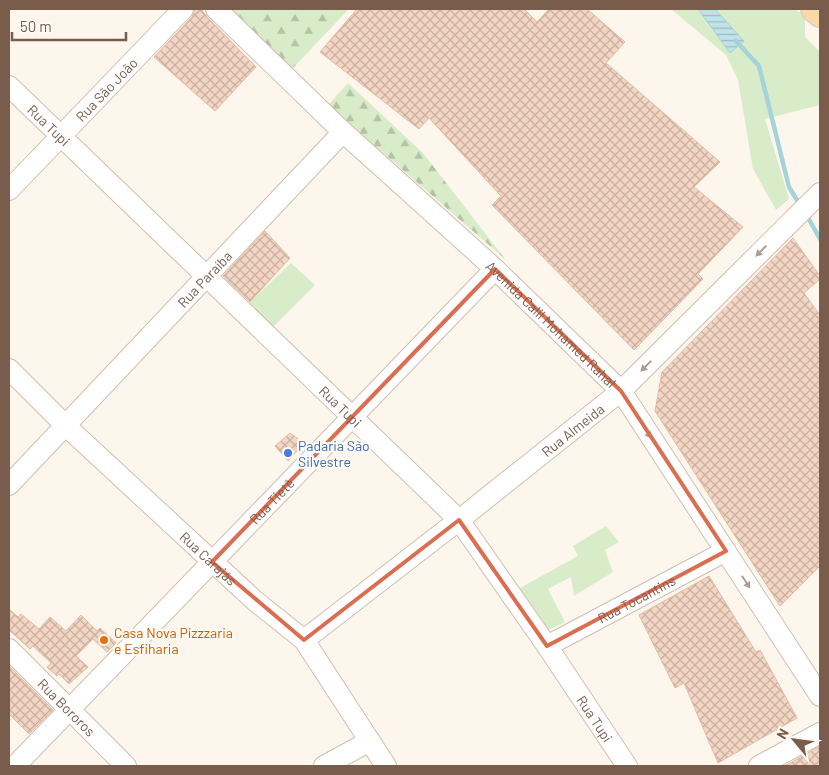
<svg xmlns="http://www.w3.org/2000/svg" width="829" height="775" font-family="Barlow,sans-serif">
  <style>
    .grass { fill: #d8ecc9 }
    .forest { fill: url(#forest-firs) }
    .water { fill: url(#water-rules); stroke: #a5d3da }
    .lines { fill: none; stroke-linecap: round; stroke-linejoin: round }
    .stream { stroke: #a5d3da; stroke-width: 4.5 }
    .building { fill: url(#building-cross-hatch); stroke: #e6bba3 }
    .minor-casing { stroke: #d1beb0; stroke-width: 22 }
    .major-casing { stroke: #dad1cd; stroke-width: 28 }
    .minor { stroke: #fff; stroke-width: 20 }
    .major { stroke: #fbd9a5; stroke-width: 25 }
    .oneway { fill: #af9d94 }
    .marked { fill: none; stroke: #dc6d51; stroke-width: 4; stroke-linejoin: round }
    .shop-dot { fill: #3f7fe0; stroke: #fffaf3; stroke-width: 2 }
    .food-dot { fill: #e8710a; stroke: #fffaf3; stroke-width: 2 }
    .labels { text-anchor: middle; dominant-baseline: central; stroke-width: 4.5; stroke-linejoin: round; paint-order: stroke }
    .street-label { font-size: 14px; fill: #7a5c4d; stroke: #fffaf3 }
    .shop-label { font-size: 14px; fill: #366cbe; stroke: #fffaf3; text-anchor: start }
    .food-label { font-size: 14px; fill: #c56008; stroke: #fffaf3; text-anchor: start }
  </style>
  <defs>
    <pattern id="forest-firs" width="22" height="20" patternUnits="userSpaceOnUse" patternTransform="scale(1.25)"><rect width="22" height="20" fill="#d8ecc9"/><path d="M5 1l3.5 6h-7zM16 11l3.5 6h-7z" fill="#b4c2a5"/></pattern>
    <pattern id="water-rules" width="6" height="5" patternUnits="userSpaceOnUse" patternTransform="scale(1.25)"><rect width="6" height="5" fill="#bfe3e8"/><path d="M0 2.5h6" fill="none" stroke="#a0bbbe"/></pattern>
    <pattern id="building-cross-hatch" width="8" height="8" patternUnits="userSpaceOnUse" patternTransform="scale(1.25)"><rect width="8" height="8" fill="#f3d5c3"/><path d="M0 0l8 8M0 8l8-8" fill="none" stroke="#cab0a1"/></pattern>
  </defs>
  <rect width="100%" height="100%" fill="#fdf6ec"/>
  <g class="grass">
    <path d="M671,9H794L805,15V37L820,52V105L765,119L789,199L776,210L753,169L738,80L726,55Z"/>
    <path d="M291,263L315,285L271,329L246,306Z"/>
    <path d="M606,526L619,542L605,550L613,572L574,596L571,577L548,589L565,622L546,631L518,589L578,556L573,546Z"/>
  </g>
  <g class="forest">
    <path d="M231,9H349L292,69Z"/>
    <path d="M348,83L423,153L505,259L328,105Z"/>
  </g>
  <path class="water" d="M698,9H715L744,41L730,53Z"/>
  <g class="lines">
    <g class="stream">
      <path d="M736,41L759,66L789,187L800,205"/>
      <path d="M806,214L820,239"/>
    </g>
  </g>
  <g class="building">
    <path d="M195,9H201L208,18L256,67L215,111L154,57L192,17Z"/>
    <path d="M357,9H524L537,22L549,9H587L625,42L606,63L720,162L694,187L743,227L698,274L703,279L634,350L492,205L501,196L429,118L419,129L320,52Z"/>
    <path d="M265,231L290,258L250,302L223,276Z"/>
    <path d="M793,238L820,276V279L804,293L820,315V566L780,606L655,411L662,372Z"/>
    <path d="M290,433L304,443L288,461L275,446Z"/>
    <path d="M709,576L756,652L760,650L797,718L718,763L684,683L675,688L639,615Z"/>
    <path d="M9,609L18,617L21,614L39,629L50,617L66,631L81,615L97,631L100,628L116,643L107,652L93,639L76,656L88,667L69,684L59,674L57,676L47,667L51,663L33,646L30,649L9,630Z"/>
    <path d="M9,666L53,710L29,734L9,714Z"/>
    <path d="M820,746V766H784L792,762Z"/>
  </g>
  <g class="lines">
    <defs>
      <g id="minor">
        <path id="s1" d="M216,9L343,132L495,269L621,391L820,696"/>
        <path id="s2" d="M9,86L459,520L547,646L627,766"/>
        <path id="s3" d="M9,190L183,9"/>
        <path id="s4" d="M9,369L66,426L254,600L304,640L386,766"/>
        <path id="s5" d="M9,485L343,132"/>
        <path id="s6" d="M304,640L459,520L621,391L820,193"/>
        <path id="s7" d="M547,646L726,551"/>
        <path id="s8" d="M9,649L126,766"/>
        <path id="s9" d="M15,766L495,269"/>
        <path d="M324,766L370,741"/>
        <path d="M759,766L820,733"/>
      </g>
      <path id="major" d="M814,9L820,14"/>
    </defs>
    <use href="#minor" class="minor-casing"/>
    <use href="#major" class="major-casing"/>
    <use href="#minor" class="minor"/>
    <use href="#major" class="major"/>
  </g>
  <defs><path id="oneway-solid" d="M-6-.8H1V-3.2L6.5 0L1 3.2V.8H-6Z" transform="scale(1.25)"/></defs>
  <g class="oneway">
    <use href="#oneway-solid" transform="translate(761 251) rotate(135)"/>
    <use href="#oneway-solid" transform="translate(646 366) rotate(135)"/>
    <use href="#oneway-solid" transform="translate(647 432) rotate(57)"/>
    <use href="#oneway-solid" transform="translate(746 582) rotate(57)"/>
  </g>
  <path class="marked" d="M495,269L621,391L726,551L547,646L459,520L304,640L212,562Z"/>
  <circle class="shop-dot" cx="288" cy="453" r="5"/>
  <circle class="food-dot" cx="104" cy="640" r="5"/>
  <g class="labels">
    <g class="street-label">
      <text stroke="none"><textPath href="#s3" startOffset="140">Rua São João</textPath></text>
      <text stroke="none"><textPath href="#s2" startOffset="56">Rua Tupi</textPath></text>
      <text stroke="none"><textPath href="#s5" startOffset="284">Rua Paraíba</textPath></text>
      <text stroke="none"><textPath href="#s1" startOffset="460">Avenida Calil Mohamed Rahal</textPath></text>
      <text stroke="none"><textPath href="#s2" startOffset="461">Rua Tupi</textPath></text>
      <text stroke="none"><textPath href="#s6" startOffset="341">Rua Almeida</textPath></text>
      <text stroke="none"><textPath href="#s9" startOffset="369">Rua Tietê</textPath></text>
      <text stroke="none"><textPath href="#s4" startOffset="275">Rua Carajás</textPath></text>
      <text stroke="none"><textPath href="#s7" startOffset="101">Rua Tocantins</textPath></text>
      <text stroke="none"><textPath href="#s8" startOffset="82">Rua Bororos</textPath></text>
      <text stroke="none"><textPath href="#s2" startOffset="866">Rua Tupi</textPath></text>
    </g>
    <g class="shop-label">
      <text x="298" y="445">Padaria São<tspan x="298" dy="16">Silvestre</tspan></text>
    </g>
    <g class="food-label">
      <text x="114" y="632">Casa Nova Pizzzaria<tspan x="114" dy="16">e Esfiharia</tspan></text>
    </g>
  </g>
  <rect width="829" height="775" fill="none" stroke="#7a5c4d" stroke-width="20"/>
  <g transform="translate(794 740) rotate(299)" stroke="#fffaf3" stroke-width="4" paint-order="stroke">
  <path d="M0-4L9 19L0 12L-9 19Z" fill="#7a5c4d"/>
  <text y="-8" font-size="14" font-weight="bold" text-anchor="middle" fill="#7a5c4d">N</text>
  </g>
  <path d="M12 32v8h114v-8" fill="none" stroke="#7a5c4d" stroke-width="2.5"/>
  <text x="20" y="32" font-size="15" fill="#7a5c4d" stroke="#fffaf3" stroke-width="4" paint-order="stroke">50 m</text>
</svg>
